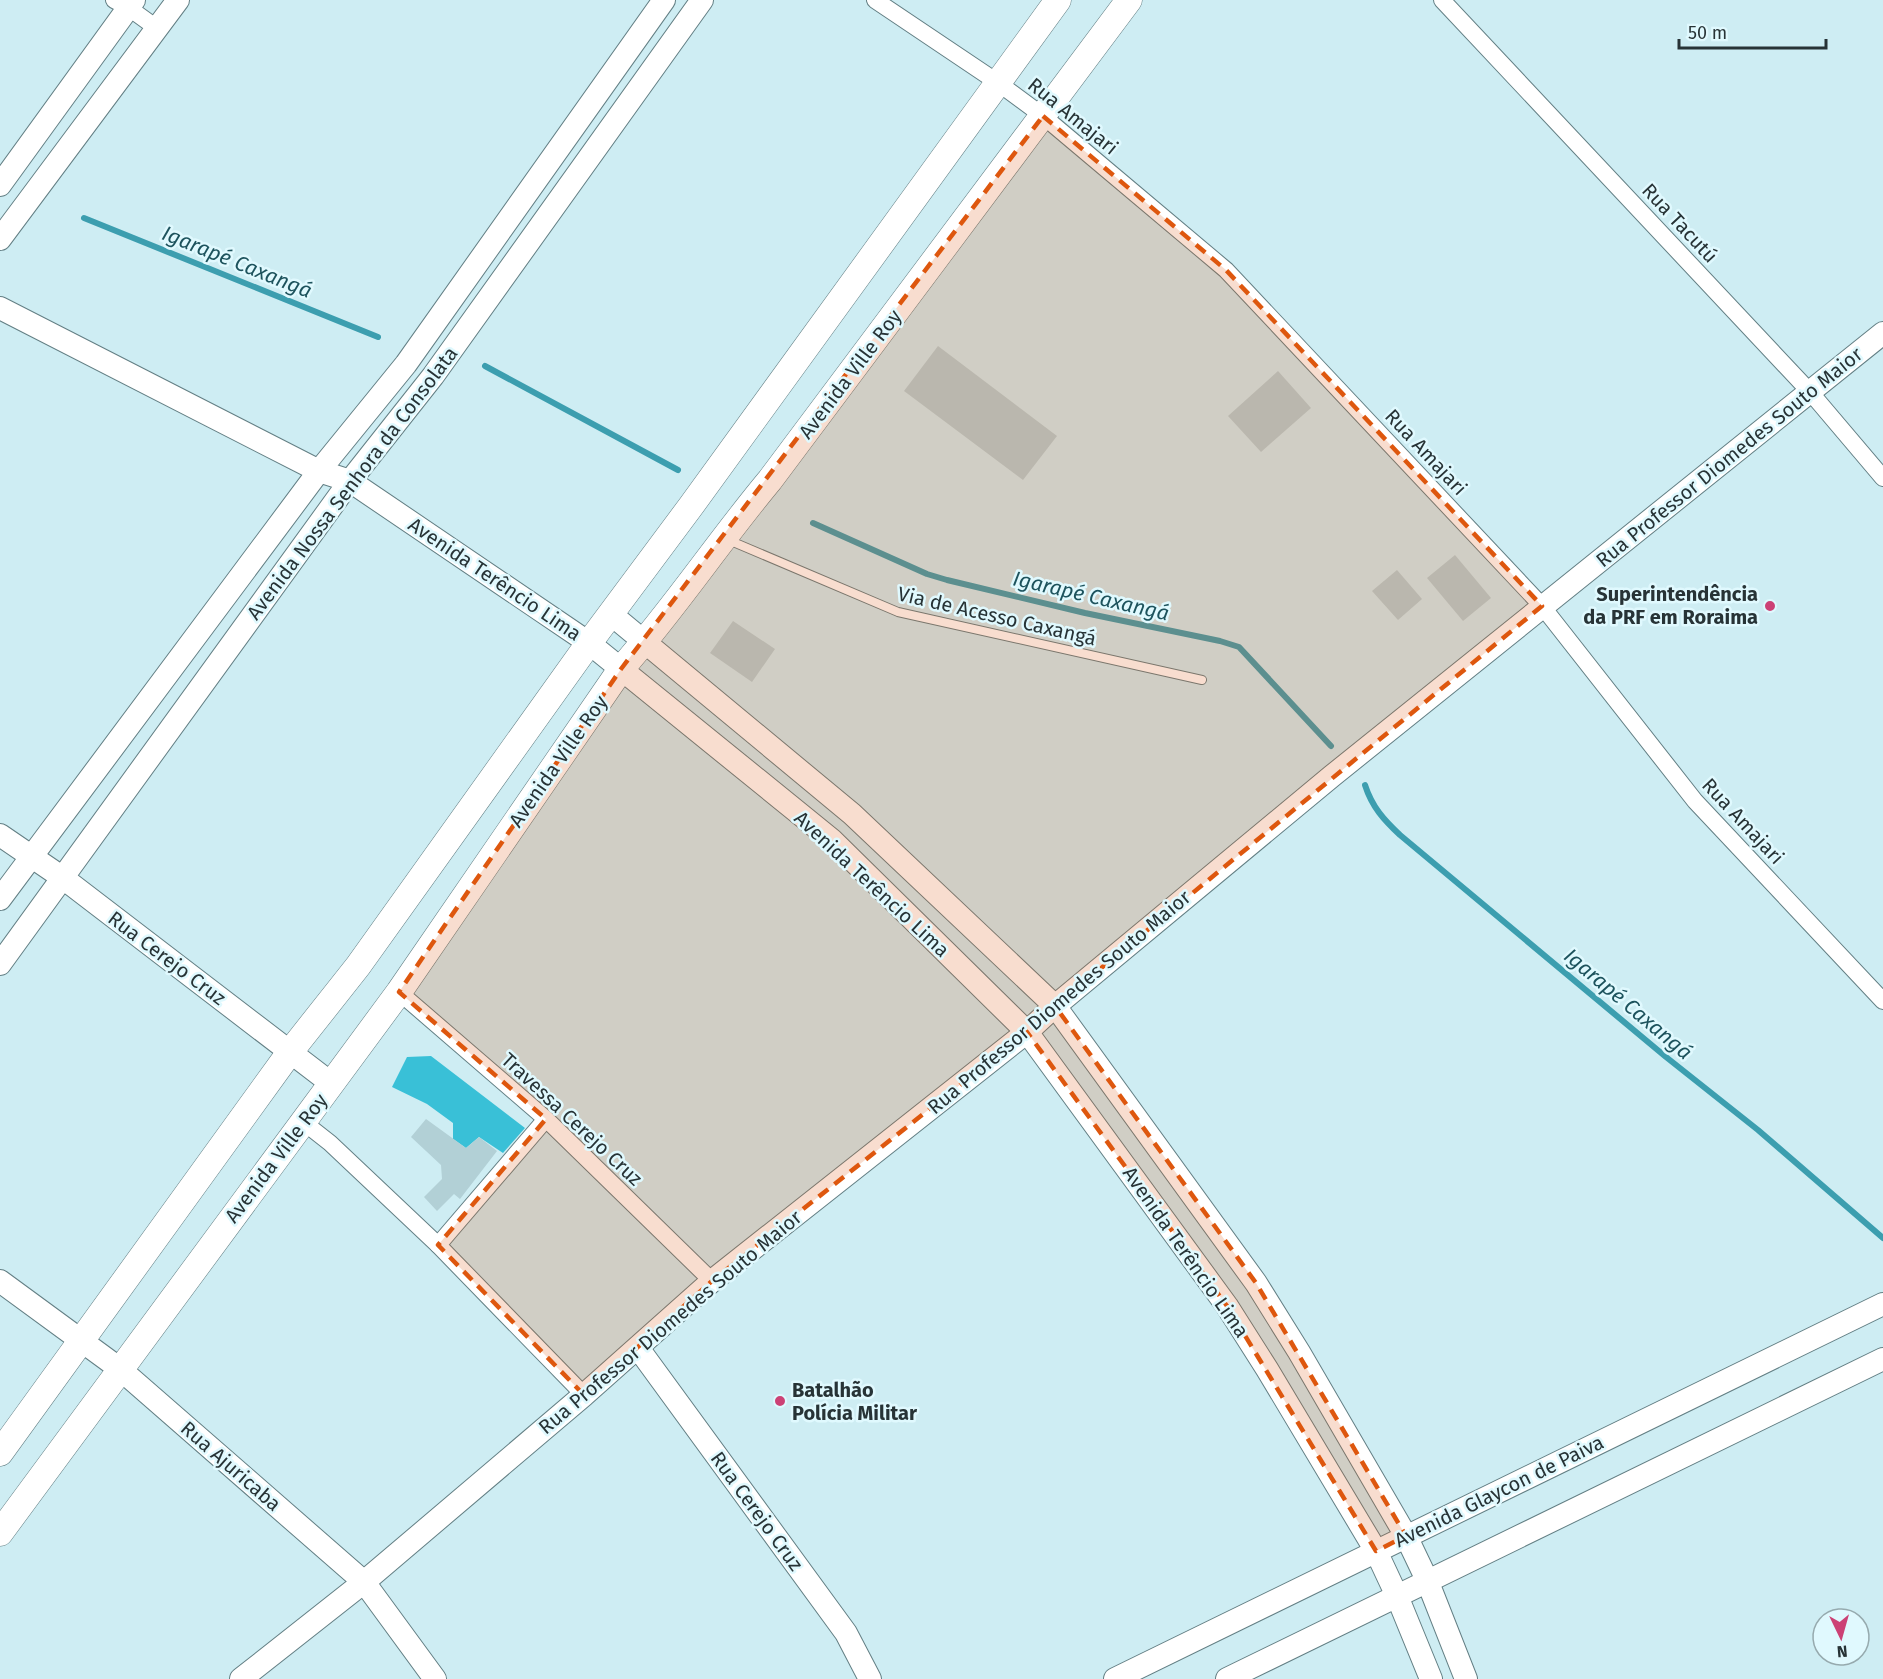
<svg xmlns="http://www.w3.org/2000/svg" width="1883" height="1679" font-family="'Fira Sans',sans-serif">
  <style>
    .forest { fill: #39c0d7 }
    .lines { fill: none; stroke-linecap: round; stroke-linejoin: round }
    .stream { stroke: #3c9eaf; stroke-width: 6 }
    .building { fill: #b2d0d6 }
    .lane-casing { stroke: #637f84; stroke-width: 10 }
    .street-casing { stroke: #637f84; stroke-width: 18 }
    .secondary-casing { stroke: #637f84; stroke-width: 24 }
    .primary-casing { stroke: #637f84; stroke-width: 27 }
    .lane { stroke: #fff; stroke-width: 8 }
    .street { stroke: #fff; stroke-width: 16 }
    .secondary { stroke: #fff; stroke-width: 22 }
    .primary { stroke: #fff; stroke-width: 26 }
    .marked { fill: #de570e; fill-opacity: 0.2; stroke: #de570e; stroke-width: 4.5; stroke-dasharray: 12 8; stroke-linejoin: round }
    .poi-dot { fill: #cc4175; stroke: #e0f9fe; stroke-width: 2 }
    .labels { text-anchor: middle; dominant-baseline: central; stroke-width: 5; stroke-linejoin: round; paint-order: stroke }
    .street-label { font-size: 20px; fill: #273336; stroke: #e0f9fe }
    .poi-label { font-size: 20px; font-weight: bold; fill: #273336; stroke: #e0f9fe; text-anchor: end }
    .water-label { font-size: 21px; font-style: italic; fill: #1d535d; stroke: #e0f9fe }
  </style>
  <rect width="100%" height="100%" fill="#ceedf3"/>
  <path class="forest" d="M431,1056L525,1128L503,1153L479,1137L466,1148L453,1139V1123L427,1104L392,1087L407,1057Z"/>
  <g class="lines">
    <g class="stream">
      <path d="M84,218L378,337"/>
      <path d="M485,366L678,470"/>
      <path d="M813,523L927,574L947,580L1085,613L1220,641L1239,647L1331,746"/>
      <path d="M1365,785C1372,807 1384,820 1400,835L1666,1057L1758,1130L1883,1238"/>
    </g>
  </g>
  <g class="building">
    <path d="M938,346L1057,436L1023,480L904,391Z"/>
    <path d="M1278,371L1311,408L1261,452L1228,416Z"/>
    <path d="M1455,555L1491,598L1463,621L1427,578Z"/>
    <path d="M1397,570L1422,599L1398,620L1372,591Z"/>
    <path d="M733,621L775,649L752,682L710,653Z"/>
    <path d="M426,1119L466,1148L479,1137L497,1151L460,1199L454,1194L437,1211L424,1197L442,1179L441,1165L411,1137Z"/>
  </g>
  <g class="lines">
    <defs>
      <path id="lane" d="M726,539L898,612L1202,680"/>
      <g id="street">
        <path d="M114,0L129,8L158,29"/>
        <path d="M875,0L997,82L1043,116L1226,270L1542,606L1695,801L1883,1001"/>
        <path d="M1442,0L1811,393L1883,478"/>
        <path d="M399,992L546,1119L712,1281"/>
        <path d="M302,1121L330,1143L438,1245L584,1395"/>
        <path d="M438,1245L546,1119"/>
      </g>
      <g id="secondary">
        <path d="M0,185L134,0"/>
        <path d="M0,239L178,0"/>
        <path d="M0,308L319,471L350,481L589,643L832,840L1027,1032L1227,1306L1267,1369L1376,1551L1397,1596L1431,1679"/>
        <path d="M612,615L852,814L1055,1006L1256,1283L1299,1352L1406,1536L1427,1580L1466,1679"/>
        <path d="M0,835L63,878L332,1084"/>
        <path d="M0,899L319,471L406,364L664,0"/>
        <path d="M0,964L350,481L433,376L702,0"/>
        <path d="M0,1281L120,1369L364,1582L435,1679"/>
        <path d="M638,1348L846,1633L870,1679"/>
        <path d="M241,1679L364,1582L584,1395L712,1281L1027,1032L1055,1006L1332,776L1883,333"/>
        <path d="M1115,1679L1883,1304"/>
        <path d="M1227,1679L1883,1359"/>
      </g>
      <g id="primary">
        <path d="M0,1453L290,1052L358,966L589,643L691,506L1058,0"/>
        <path d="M0,1533L399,992L621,669C674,609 719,541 770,480L1129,0"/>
      </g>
    </defs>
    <use href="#lane" class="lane-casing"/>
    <use href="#street" class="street-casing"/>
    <use href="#secondary" class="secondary-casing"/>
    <use href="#primary" class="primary-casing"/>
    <use href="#lane" class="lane"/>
    <use href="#street" class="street"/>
    <use href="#secondary" class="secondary"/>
    <use href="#primary" class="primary"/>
  </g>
  <path class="marked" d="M1043,116L1226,270L1542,606L1055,1006L1256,1283L1406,1536L1376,1551L1227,1306L1027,1032L712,1281L584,1395L438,1245L546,1119L399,992L621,669Z"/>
  <g class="poi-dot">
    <circle cx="1770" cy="606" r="6"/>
    <circle cx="780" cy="1401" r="6"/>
  </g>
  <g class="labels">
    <g class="street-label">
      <text transform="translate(1073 116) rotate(39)">Rua Amajari</text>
      <text transform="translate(1680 223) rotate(47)">Rua Tacutú</text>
      <text transform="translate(850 374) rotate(-53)">Avenida Ville Roy</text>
      <text transform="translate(1426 452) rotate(47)">Rua Amajari</text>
      <text transform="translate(1729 457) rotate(-39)">Rua Professor Diomedes Souto Maior</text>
      <text transform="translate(352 483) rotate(-53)">Avenida Nossa Senhora da Consolata</text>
      <text transform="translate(495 579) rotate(34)">Avenida Terêncio Lima</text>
      <text transform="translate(997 616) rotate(13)">Via de Acesso Caxangá</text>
      <text transform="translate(558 761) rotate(-55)">Avenida Ville Roy</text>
      <text transform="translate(1743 821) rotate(47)">Rua Amajari</text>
      <text transform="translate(872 884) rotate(43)">Avenida Terêncio Lima</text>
      <text transform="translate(167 958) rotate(37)">Rua Cerejo Cruz</text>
      <text transform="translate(1059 1002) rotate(-40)">Rua Professor Diomedes Souto Maior</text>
      <text transform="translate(572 1119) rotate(43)">Travessa Cerejo Cruz</text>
      <text transform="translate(276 1158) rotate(-53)">Avenida Ville Roy</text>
      <text transform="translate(1186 1252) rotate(55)">Avenida Terêncio Lima</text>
      <text transform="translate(670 1322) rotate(-40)">Rua Professor Diomedes Souto Maior</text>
      <text transform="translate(231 1466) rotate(41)">Rua Ajuricaba</text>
      <text transform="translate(1499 1491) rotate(-26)">Avenida Glaycon de Paiva</text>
      <text transform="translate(757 1511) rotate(54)">Rua Cerejo Cruz</text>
    </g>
    <g class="poi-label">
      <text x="1758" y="594">Superintendência<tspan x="1758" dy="23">da PRF em Roraima</tspan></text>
      <text x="792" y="1390" text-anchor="start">Batalhão<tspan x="792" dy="23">Polícia Militar</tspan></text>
    </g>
    <g class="water-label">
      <text transform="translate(237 262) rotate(22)">Igarapé Caxangá</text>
      <text transform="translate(1091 596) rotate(13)">Igarapé Caxangá</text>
      <text transform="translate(1628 1004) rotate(40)">Igarapé Caxangá</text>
    </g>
  </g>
  <g transform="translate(1841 1637) rotate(175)"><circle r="28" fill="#e0f9fe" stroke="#96aaae" stroke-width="1.5"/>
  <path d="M0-4.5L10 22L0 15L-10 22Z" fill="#cc4175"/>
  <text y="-9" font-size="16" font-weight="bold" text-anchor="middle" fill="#273336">N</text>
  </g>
  <path d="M1679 39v9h147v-9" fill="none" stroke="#273336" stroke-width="3"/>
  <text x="1688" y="39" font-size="18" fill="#273336" stroke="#e0f9fe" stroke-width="4.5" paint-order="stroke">50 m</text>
</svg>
